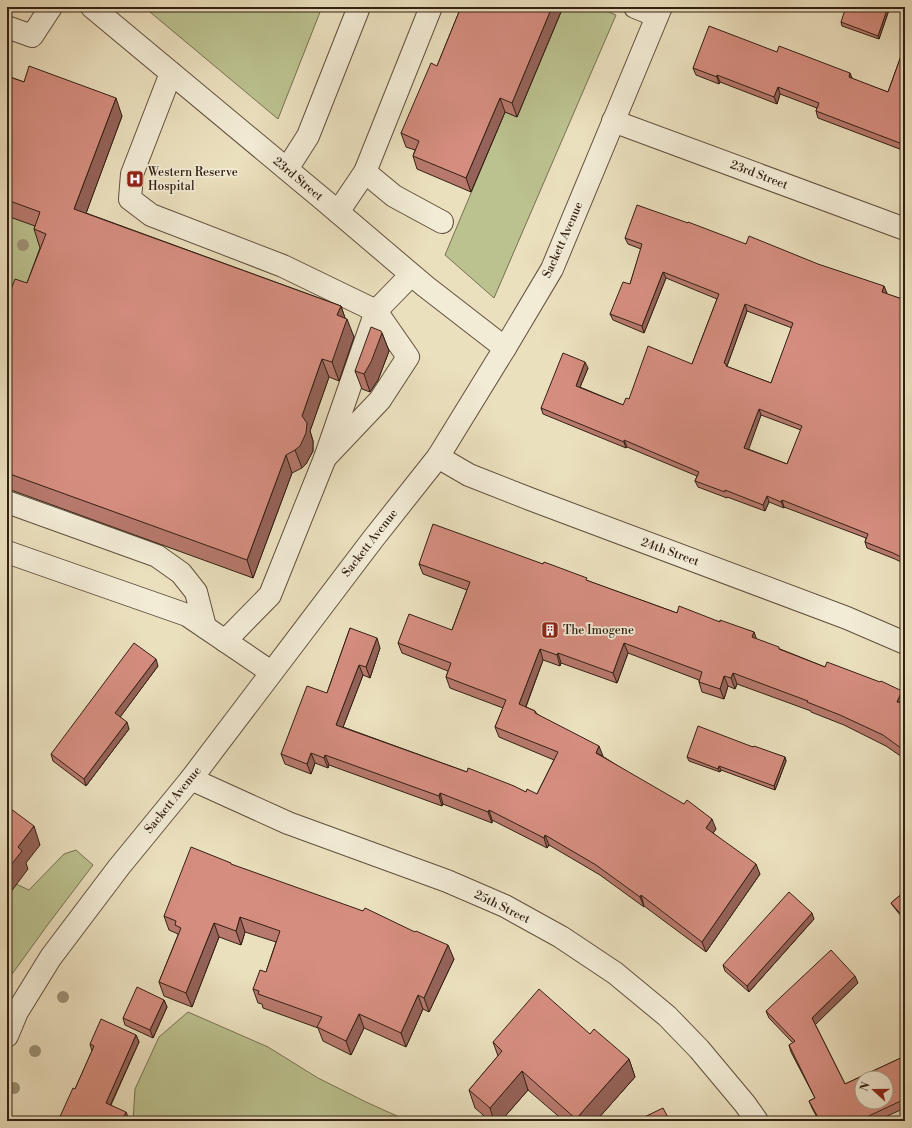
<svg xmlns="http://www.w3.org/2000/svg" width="912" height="1128" font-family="'Libre Bodoni',serif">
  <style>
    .green { fill: #bbc18f; stroke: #777052 }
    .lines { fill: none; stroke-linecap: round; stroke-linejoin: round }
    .minor-casing { stroke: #61503e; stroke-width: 24 }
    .minor { stroke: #f2ebd5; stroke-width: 22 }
    .tree { fill: #9c9175 }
    .wall { fill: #b7796d; stroke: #332014; fill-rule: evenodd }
    .shaded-wall { fill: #956359; stroke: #332014 }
    .building { fill: #d58d7f; stroke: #332014; fill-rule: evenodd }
    .labels { text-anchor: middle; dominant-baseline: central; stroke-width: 3.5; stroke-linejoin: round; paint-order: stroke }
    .poi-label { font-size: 12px; fill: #332014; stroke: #f2ebd5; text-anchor: start }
    .street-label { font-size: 12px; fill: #332014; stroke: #f2ebd5 }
  </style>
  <rect width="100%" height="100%" fill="#ebe0be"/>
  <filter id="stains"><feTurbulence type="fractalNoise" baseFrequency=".005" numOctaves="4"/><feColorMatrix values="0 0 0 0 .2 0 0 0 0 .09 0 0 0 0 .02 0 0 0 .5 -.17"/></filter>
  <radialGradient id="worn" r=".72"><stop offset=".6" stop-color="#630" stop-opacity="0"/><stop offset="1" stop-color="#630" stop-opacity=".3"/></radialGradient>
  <g class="green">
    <path d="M144,7H322L278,119Z"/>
    <path d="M563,7H597L616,15L494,298L445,255L505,112L517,117Z"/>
    <path d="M33,180L52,252L7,312V216L18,219Z"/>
    <path d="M76,850L93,865L49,923L7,981V880L29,890L64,854Z"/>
    <path d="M188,1012L268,1047L318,1078L366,1102L408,1121H133L135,1089L159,1037Z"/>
  </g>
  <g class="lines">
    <defs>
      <g id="minor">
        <path d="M92,7L325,201L425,286L505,348"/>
        <path d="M635,7L657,16"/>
        <path d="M7,27L32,36L51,7"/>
        <path d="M171,73L132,174L130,199L151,215L283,266L376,311L408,357L380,400L325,458"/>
        <path d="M613,121L905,229"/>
        <path d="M287,169L308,136L359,7"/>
        <path d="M365,172L394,196L442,222"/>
        <path d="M338,212L365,172L431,7"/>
        <path d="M438,457L469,475L530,499L847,618L905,643"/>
        <path d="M7,502L157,556L181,573L196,592L205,627"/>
        <path d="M7,552L187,615L271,672"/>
        <path d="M225,641L270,595L325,458L376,311L411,275"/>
        <path d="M191,779L288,823L447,881L505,906L561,937L615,973L667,1016L699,1049L745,1104L757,1121"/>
        <path d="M7,1036L17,1012L51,957L119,867L191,779L373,539L438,457L505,348L552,269L661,7"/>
      </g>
    </defs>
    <use href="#minor" class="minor-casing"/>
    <use href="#minor" class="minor"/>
  </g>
  <g class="tree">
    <circle cx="23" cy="245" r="6"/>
    <circle cx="63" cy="997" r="6"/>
    <circle cx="35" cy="1051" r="6"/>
    <circle cx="14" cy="1088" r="6"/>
  </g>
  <g class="wall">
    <path d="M461,7H563L517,117L505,112L471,192L417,169L413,156L415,150L406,147L401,133L437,66Z"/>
    <path d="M890,7L879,39L842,26L841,22Z"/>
    <path d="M905,45V151L818,118L816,111L817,108L780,94L777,104L720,82L719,84L696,75L693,68L777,52L852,79L888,92Z"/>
    <path d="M7,76L122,116L86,213L341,306L345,318L354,337L339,381L329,377L310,431L313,441V451L306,464L302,468L292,473L253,578L11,490H7V296L8,297L27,283L40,248L34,229L35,226L7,216Z"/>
    <path d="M625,238L746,244L887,293L886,294L905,300V564L895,559L867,548L865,542L866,538L784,507V508L769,502L765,511L727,497V498L698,487L695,481L697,476L627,447L626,448L543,414L541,408L588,368L580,387L623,405L629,399L692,364L717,299L666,278L644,333L613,320L610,314L630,284L641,249L628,244ZM747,311L792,328L771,383L728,367L727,366ZM761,415L801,430L787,464L748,449Z"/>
    <path d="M382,333L389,351L378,380L370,392L362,389L355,371Z"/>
    <path d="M419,564L588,581L677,613L720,622L754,632L756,639L780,649L905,699V759L886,746L844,725L811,712V711L737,684L735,689L728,686L724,699L702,692L699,682V680L628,653L617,683L561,663L560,666L543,660L526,707L535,711L537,714L716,829L713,833L760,874L706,952L644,906V907L600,875L549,845L547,848L492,820V823L443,804L442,806L329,765L328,768L315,763L311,774L285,764L281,754L327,693L350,628L380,648L370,678L363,675L343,727L467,772L526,792L537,794L554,760L499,737L495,727L503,708L450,688L446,677L448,671L402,653L398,643L452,630L467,590L423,574Z"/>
    <path d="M158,666L120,717L129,729L86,786L53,761L51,754Z"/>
    <path d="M753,747L785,757L786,761L775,790L721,770L720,772L689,761L687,757Z"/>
    <path d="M232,865L454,959L429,1012L423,1009L406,1047L364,1028L351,1055L323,1041L318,1028L263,1008L262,1004L258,1003L253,989L266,972L276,942L245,932L241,945L219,937L192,1007L164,996L159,982L178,935V934L169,930L164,916Z"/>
    <path d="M905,891V921L893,906L891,903Z"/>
    <path d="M814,919L749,992L725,971L723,965Z"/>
    <path d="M858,983L815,1024L845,1084L905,1056V1108L876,1121H819L812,1108L809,1101L815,1098L791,1052L789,1045L793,1043L769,1018L766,1011Z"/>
    <path d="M164,1000L167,1007L153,1038L125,1025L123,1018Z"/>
    <path d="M590,1034L629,1059L635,1077L596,1121H564L528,1090L501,1121H490L475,1108L469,1090L498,1056L493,1042Z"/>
    <path d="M136,1035L139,1042L111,1105L129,1119L75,1089L92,1051L90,1044Z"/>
  </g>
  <g class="shaded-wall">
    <path d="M552,7H563L517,117L512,103Z"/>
    <path d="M888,7H890L879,39L878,36Z"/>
    <path d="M850,73L853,80L849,77Z"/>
    <path d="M717,75L720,82L719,84L717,77Z"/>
    <path d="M778,87L780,94L777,104L774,97Z"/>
    <path d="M116,98L122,116L81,227L74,209Z"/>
    <path d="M500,98L505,112L471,192L466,178Z"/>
    <path d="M663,272L666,278L644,333L642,326Z"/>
    <path d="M884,286L887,293L885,298L882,292Z"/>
    <path d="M745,304L747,311L727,366L729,370L728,373L724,363Z"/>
    <path d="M341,306L346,321L347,319L354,337L339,381L332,362L337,315Z"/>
    <path d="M382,333L389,351L378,380L370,392L364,374Z"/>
    <path d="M322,359L329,377L310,431L313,441V451L306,464L302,468L295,450L302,416Z"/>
    <path d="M585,362L588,368L578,392L576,386Z"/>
    <path d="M759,409L761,415L747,454L744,448Z"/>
    <path d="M624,440L627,447L626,448L624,442Z"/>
    <path d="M286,455L292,473L253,578L247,560Z"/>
    <path d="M767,496L769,502L765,511L763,505Z"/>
    <path d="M782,500L784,507V508L781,502Z"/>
    <path d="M754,632L758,643L752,637Z"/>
    <path d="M377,638L380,648L370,678L366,667Z"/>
    <path d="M624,643L628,653L617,683L613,673Z"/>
    <path d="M540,649L543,660L523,714L519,704Z"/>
    <path d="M558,653L561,663L560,666L557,655Z"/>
    <path d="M156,659L158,666L118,720L115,713Z"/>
    <path d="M359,665L363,675L340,735L336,725Z"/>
    <path d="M733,673L737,684L735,689L731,678Z"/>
    <path d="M724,676L728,686L724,699L720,689Z"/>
    <path d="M902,691L905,699V704L897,702Z"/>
    <path d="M127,722L129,729L86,786L84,779Z"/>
    <path d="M599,746L603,756L596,753Z"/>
    <path d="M311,753L315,763L311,774L307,764Z"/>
    <path d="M325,755L329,765L328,768L324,758Z"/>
    <path d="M785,757L786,761L775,790L774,786Z"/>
    <path d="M719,766L721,770L720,772L718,769Z"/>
    <path d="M440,793L443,804L442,806L439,796Z"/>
    <path d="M489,810L492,820V823L488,812Z"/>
    <path d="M712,819L716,829L709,838L706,828Z"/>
    <path d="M34,826L40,845L26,863L28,869L7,897V870L18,847Z"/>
    <path d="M545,835L549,845L547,848L544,838Z"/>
    <path d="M756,864L760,874L706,952L702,942Z"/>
    <path d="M641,895L644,906V907L640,897Z"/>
    <path d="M812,913L814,919L749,992L747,986Z"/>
    <path d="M240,917L245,932L241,945L236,931Z"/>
    <path d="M214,923L219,937L192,1007L186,993Z"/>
    <path d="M448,945L454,959L429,1012L424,998Z"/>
    <path d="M855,976L858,983L815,1025L812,1018Z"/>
    <path d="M418,995L423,1009L406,1047L401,1033Z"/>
    <path d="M164,1000L167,1007L153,1038L150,1030Z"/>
    <path d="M359,1014L364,1028L351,1055L346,1041Z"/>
    <path d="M136,1035L139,1042L108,1110L106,1103Z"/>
    <path d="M629,1059L635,1077L596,1121H577L576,1119Z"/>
    <path d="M522,1071L528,1090L501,1121H494L490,1108Z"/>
    <path d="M126,1112L129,1119L128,1121H122Z"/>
  </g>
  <g class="building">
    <path d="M461,7H552L512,103L500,98L466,178L413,156L419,141L401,133L431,63L437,66Z"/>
    <path d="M846,7H888L878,36L841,22Z"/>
    <path d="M709,26L777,52L779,46L850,73L849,77L888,92L905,45V145L816,111L819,103L778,87L774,97L717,75V77L693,68Z"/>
    <path d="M29,66L116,98L74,209L341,306L337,315L347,319L332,362L322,359L302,416L307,423L306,433L300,446L295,450L286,455L247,560L7,473V296L8,297L15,279L27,283L46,234L34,229L40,212L7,200V76L24,82Z"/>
    <path d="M637,205L688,223V222L746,244L749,236L818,264L884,286L882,292L905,300V559L893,553L865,542L868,534L782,500L781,502L767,496L763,505L725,490V492L695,481L699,472L624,440V442L541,408L563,353L585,362L576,386L623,405L626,398L629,399L648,346L692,364L719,294L663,272L642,326L610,314L623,282L630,284L642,244L625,238ZM745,304L793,323L771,383L726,366V364L724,363ZM759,409L802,426L787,464L744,448Z"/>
    <path d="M371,327L381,331L382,333L371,362L364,374L355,371Z"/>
    <path d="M433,524L543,564L544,562L587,578L586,580L677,613L679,606L720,622V620L754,632L752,637L779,647V649L825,667L827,662L880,682L881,681L902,691L897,702L905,703V751L883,735L840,715L807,702L808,701L733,673L731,678L724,676L720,689L699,682L702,672L624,643L613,673L558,653L557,655L540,649L519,704L535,711V713L599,746L596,753L684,804L687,800L712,819L706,828L756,864L702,942L641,895L640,897L596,865L545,835L544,838L489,810L488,812L440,793L439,796L325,755L324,758L311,753L307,764L281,754L307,686L327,693L350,628L377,638L366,667L359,665L336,725L467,772L468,768L514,786L526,792L527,789L537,794L558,752L495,727L506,700L446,677L451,663L398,643L409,614L452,630L470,582L419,564Z"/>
    <path d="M134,643L156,659L115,713L127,722L84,779L51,754Z"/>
    <path d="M698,726L753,747L754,746L785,757L774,786L719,766L718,769L687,757Z"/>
    <path d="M7,806L34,826L18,847L22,851L7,870Z"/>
    <path d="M191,847L231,863V864L363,911L365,908L415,932L416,931L448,945L424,998L418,995L401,1033L359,1014L346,1041L317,1027L322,1017L258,994L259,991L253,989L260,970L266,972L280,931L240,917L236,931L214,923L186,993L159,982L181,928L175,925L176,921L164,916Z"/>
    <path d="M905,891V919L891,903Z"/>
    <path d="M789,892L812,913L747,986L723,965Z"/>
    <path d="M831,950L855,976L812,1018L845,1084L905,1056V1099L858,1121H820L809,1101L815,1098L789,1045L795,1041L766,1011ZM862,1078H886V1102H862Z"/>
    <path d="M137,987L164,1000L150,1030L123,1018Z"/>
    <path d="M539,989L590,1034L594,1029L629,1059L576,1119L522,1071L490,1108L469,1090L502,1051L493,1042Z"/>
    <path d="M101,1019L136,1035L106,1103L126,1112L122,1121H58L73,1088L75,1089L94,1046L90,1044Z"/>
    <path d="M663,1108L670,1121H636Z"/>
  </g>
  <defs>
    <symbol id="hospital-square" viewBox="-11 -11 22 22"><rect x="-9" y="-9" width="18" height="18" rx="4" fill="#8f2418" stroke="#f2ebd5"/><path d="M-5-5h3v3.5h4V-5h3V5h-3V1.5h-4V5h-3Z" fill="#fff"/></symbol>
    <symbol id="building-square" viewBox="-11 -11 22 22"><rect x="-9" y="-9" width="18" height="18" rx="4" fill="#8f2418" stroke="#f2ebd5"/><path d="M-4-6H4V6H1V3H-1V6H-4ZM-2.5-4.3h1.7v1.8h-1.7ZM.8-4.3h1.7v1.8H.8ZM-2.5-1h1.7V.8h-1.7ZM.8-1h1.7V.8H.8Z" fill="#fff"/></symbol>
  </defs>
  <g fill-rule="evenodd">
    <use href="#hospital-square" x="125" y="169" width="20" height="20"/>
    <use href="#building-square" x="540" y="620" width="20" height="20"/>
  </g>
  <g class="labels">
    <g class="poi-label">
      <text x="148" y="172">Western Reserve<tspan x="148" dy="14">Hospital</tspan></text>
      <text x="563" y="630">The Imogene</text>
    </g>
    <g class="street-label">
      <text transform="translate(759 175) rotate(21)">23rd Street</text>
      <text transform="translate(298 179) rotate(40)">23rd Street</text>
      <text transform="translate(563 240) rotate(-66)">Sackett Avenue</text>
      <text transform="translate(370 543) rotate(-52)">Sackett Avenue</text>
      <text transform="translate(670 552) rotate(20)">24th Street</text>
      <text transform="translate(173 800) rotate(-51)">Sackett Avenue</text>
      <text transform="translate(502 907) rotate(26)">25th Street</text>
    </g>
  </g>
  <rect width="912" height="1128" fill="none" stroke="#ebe0be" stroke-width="24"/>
  <rect x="8" y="8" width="896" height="1112" fill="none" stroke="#332014" stroke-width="2"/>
  <rect x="12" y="12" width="888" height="1104" fill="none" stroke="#332014"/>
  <g transform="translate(874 1090) rotate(291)"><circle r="19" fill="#f2ebd5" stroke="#a69a88"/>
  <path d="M0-3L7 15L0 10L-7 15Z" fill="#8f2418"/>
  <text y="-6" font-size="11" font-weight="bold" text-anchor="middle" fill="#332014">N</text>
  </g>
  <rect width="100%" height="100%" filter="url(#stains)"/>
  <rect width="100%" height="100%" fill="url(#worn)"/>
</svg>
